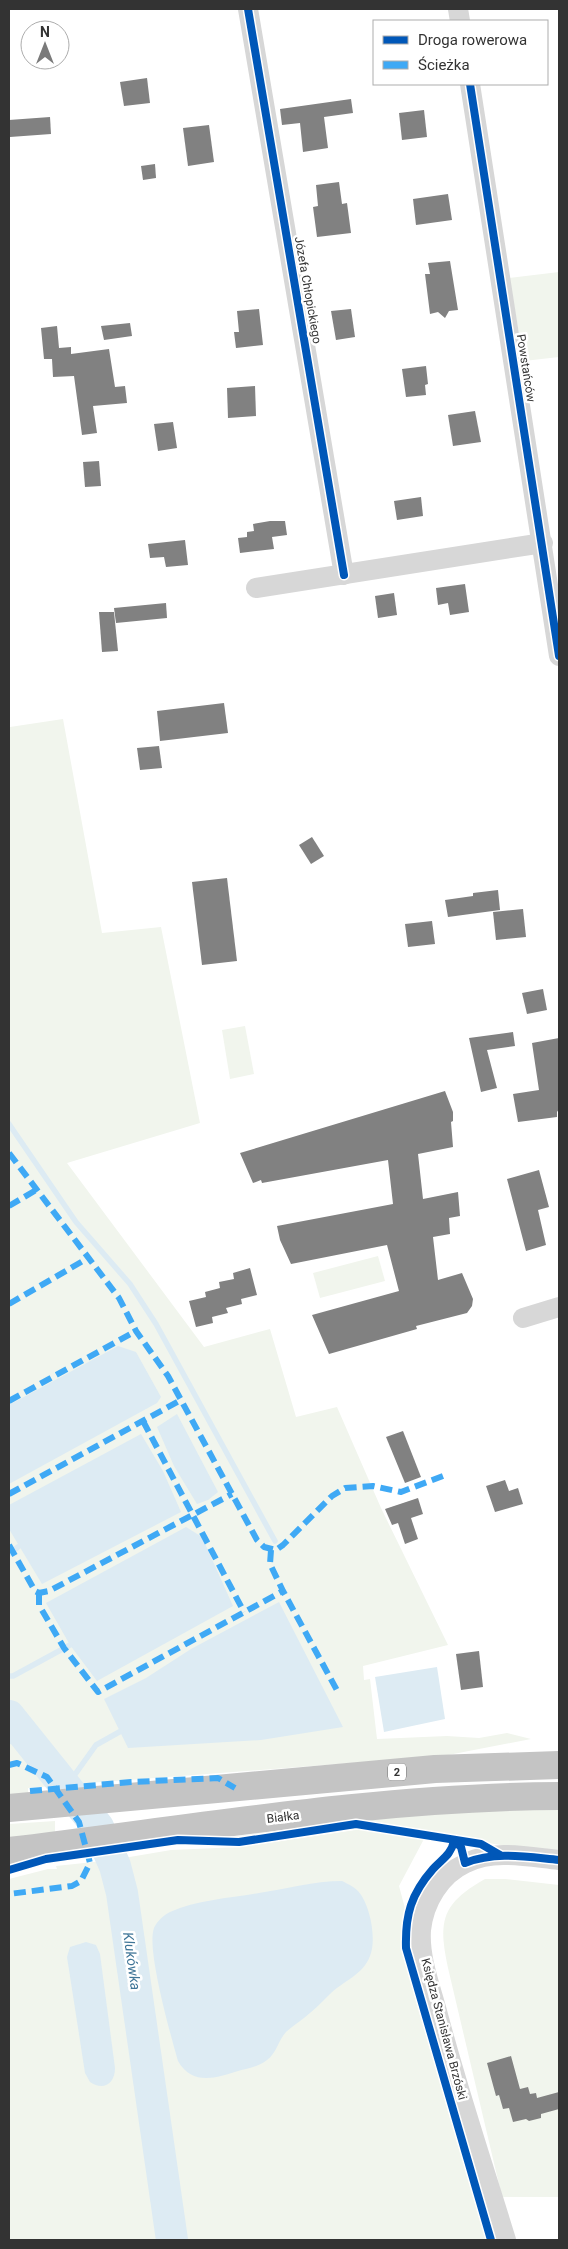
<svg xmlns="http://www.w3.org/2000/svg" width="568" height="2249" font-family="Roboto,sans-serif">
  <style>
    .green { fill: #f1f5ed }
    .water { fill: #ddebf3 }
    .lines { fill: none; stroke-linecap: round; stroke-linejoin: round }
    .stream { stroke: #ddebf3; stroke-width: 5.5 }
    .river { stroke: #ddebf3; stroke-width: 32 }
    .building { fill: #818181 }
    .minor { stroke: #d7d7d7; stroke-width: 20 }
    .highway { stroke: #c4c4c4; stroke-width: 28 }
    .quiet { stroke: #3fa9f5; stroke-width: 6; stroke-dasharray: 12 6; stroke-linecap: butt }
    .cycleway-casing { stroke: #fff; stroke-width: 11 }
    .cycleway { stroke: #0057b8; stroke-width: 8 }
    .labels { text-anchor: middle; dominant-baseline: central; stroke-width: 5; stroke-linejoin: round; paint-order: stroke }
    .shield { fill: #fff; stroke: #707070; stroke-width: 1 }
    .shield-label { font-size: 11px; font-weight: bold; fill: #333 }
    .street-label { font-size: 12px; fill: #333; stroke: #fff }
    .water-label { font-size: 14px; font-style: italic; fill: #3f7597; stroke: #fff }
  </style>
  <rect width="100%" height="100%" fill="#fff"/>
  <g class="green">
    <path d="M559,272V357L524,361L509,278Z"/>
    <path d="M63,719L102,933L161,927L200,1123L67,1163L204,1347L270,1329L296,1417L337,1407L381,1508L448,1645L363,1666L364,1680L370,1679L377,1739L447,1736L479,1738L507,1733L531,1739L443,1756L76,1784L28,1788V1793L9,1795V720L10,727Z"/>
    <path d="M245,1026L254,1074L230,1079L222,1030Z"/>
    <path d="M378,1256L385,1281L320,1298L313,1273Z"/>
    <path d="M559,1804V1851L507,1846L355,1822L246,1838H224L409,1812Z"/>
    <path d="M55,1821V1838L9,1843V1824Z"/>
    <path d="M362,1829L424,1839L399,1886L494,2240H9V1879L48,1869H57L56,1866L112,1860L171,1850L240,1847Z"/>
    <path d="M485,1879H505L559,1885V2197H502L448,1968C438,1921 441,1904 485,1879Z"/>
  </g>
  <g class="water">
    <path d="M118,1346L136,1352L161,1397L157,1403L9,1484V1405Z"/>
    <path d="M177,1414L218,1492L208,1500L197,1504L174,1466L157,1427Z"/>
    <path d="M141,1434L163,1471L181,1512L42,1584L9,1529V1505Z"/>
    <path d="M186,1527L202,1537L233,1606L97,1681L70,1645L46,1603Z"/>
    <path d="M279,1602L343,1727L261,1740L128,1748L104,1699L146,1678L191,1649Z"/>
    <path d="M437,1667L445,1719L384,1732L375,1677Z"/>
    <path d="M342,1881C348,1884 353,1886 358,1891C370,1904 377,1939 370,1956C363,1975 343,1981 329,1995C321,2003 313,2011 304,2018C298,2023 291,2027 286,2032C278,2041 276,2054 267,2060C258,2067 248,2068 238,2071C216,2078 192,2086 178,2061C171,2036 146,1949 154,1928C157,1921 164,1915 170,1912C197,1900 230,1898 259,1893C286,1889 314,1881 342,1881Z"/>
    <path d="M86,1942L96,1945L100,1954L115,2068C115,2084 103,2091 90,2082L85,2073L67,1957L70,1947Z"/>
  </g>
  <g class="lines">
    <g class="stream">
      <path d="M9,1124L76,1222L130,1284L156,1324L275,1541"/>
      <path d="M9,1554L18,1547"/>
      <path d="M9,1676H13L70,1645"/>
      <path d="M9,1742L22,1734"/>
      <path d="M66,1787L96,1745L121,1731"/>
    </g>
    <path class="river" d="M9,1716L98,1827L115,1866L122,1893L172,2240"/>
  </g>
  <g class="building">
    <path d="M147,78L150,103L124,106L120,82Z"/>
    <path d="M351,99L353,113L324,117L328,148L303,152L300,123L282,125L280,109Z"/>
    <path d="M424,110L427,137L402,140L399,113Z"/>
    <path d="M50,117L51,134L10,137L9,120Z"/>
    <path d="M209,125L214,162L188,166L183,128Z"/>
    <path d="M155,164L156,178L143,180L141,166Z"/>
    <path d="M339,182L342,204L347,203L351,233L317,237L313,207L318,206L316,185Z"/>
    <path d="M448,194L452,220L416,225L413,199Z"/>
    <path d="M450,261L458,310L449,311L445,318L438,312L430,314L425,274H430L428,263Z"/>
    <path d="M259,309L263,345L236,348L234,332H239L237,311Z"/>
    <path d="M351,309L355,337L336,340L331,311Z"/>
    <path d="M130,323L132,336L104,340L101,326Z"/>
    <path d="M57,326L59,348L71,347V354L109,349L115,387L125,386L127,403L93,406L97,433L82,435L74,376L53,377L52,359H44L41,328Z"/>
    <path d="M426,366L428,384L425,385L426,395L406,397L402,369Z"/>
    <path d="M255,386L256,416L228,418L227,388Z"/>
    <path d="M475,411L481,442L453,446L448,415Z"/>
    <path d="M173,422L177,448L158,451L154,424Z"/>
    <path d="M99,461L101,486L85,487L83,462Z"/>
    <path d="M421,497L423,516L397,520L394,501Z"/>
    <path d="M270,521H285L287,535L272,537L274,549L240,553L238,538L247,537V532L254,531L253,524Z"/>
    <path d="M185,540L188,565L166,567L164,557L150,558L148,544Z"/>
    <path d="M465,584L469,612L450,615L448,603L438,605L436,588Z"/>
    <path d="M394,593L397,615L378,618L375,596Z"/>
    <path d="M166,603L167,618L116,623L114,608Z"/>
    <path d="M99,612H114L118,651L102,652Z"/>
    <path d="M224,703L228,733L160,741L157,711Z"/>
    <path d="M159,746L162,768L140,770L137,748Z"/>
    <path d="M312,837L324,856L311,864L299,845Z"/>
    <path d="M227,878L237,961L202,965L192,882Z"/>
    <path d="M498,890L500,910L448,917L445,900L473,896V893Z"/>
    <path d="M523,909L526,937L496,940L493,912Z"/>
    <path d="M432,921L435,944L408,947L405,924Z"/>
    <path d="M543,989L547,1010L527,1014L522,993Z"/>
    <path d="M513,1032L515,1046L487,1050L497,1088L481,1092L469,1038Z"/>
    <path d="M559,1038V1109L557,1112V1117L518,1122L513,1094L539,1090L532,1043Z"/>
    <path d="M445,1091L453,1112V1121L451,1122L453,1147L418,1154L423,1199L458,1192L460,1216L449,1218L450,1234L433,1237L438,1280L462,1273L473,1299L472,1306L467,1313L416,1326L417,1329L329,1354L312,1315L399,1291L387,1245L291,1264L280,1240L277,1226L393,1204L388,1160L262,1183L261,1180L253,1183L240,1153Z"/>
    <path d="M539,1170L549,1207L538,1210L546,1245L526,1251L507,1179Z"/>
    <path d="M250,1268L257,1295L241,1299L242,1304L226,1308L228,1313L212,1317L213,1323L196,1327L189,1301L206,1297L205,1292L220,1288L219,1282L234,1279L233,1273Z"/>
    <path d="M403,1431L421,1477L405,1483L386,1437Z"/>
    <path d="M505,1480L509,1491L518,1488L523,1504L495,1512L486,1486Z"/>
    <path d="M418,1498L423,1514L411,1518L418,1539L405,1544L398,1523L392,1525L385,1509Z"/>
    <path d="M479,1651L483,1687L461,1690L456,1654Z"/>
    <path d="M511,2056L520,2089L528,2087L530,2094L536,2093L537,2098L559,2092V2109L541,2114V2118L529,2121L526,2119L513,2122L509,2108L503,2109L499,2095L496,2096L487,2063Z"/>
  </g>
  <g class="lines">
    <g class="minor">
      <path d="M248,9L344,575"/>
      <path d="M458,9L460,21"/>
      <path d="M470,84L559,656"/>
      <path d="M256,588L543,543"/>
      <path d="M523,1318L559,1307"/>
      <path d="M506,2240C483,2165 458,2091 438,2015C431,1988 419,1958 421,1930C424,1902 440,1875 466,1863C494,1849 529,1857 559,1860"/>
    </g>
    <g class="highway">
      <path d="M9,1808L435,1769L559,1765"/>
      <path d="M9,1851C192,1829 375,1797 559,1796"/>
    </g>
    <g class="quiet">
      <path d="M9,1153L119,1298L136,1331L168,1376L257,1540L264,1547L276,1550L283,1545L332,1496L345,1488L373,1486L401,1492L448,1474"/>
      <path d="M9,1206L36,1190"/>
      <path d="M9,1304L88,1258"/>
      <path d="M9,1401L136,1331"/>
      <path d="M143,1421L244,1612"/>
      <path d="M9,1494L181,1400"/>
      <path d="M9,1545L35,1591L39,1593L49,1591L232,1494"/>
      <path d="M271,1550L270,1564L283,1591L339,1694"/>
      <path d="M39,1593V1605L64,1648L98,1692L283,1591"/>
      <path d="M9,1765L17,1763L47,1777L79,1822L90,1863L81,1881L72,1886L9,1894"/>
      <path d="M30,1791L131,1782L218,1778L235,1788"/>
    </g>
    <defs>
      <g id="cycleway">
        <path d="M248,9L344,575"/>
        <path d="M470,84L559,656"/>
        <path d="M454,1841C451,1855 442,1859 433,1869C411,1894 405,1915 406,1948L491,2240"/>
        <path d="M454,1841L461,1847L465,1863C496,1851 527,1857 559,1860"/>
        <path d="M9,1870L46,1859L178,1840L239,1842L356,1824L481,1844L500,1855"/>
      </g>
    </defs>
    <use href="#cycleway" class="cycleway-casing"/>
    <use href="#cycleway" class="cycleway"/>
  </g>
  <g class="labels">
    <rect class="shield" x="388" y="1763.5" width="18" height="17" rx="4"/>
    <g class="shield-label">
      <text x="397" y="1772">2</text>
    </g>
    <g class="street-label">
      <text transform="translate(308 290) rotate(80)">Józefa Chłopickiego</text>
      <text transform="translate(526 368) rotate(81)">Powstańców</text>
      <text transform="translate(283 1817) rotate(-7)">Białka</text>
      <text transform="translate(444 2029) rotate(75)">Księdza Stanisława Brzóski</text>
    </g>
    <g class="water-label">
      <text transform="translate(132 1961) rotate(82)">Klukówka</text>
    </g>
  </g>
  <rect width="568" height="2249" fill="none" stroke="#333333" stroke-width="20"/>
  <rect x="373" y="20" width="175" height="65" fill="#ffffff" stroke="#adadad"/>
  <rect x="383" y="36" width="25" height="8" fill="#0057b8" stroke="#adadad"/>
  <text x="418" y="45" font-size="15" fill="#333333">Droga rowerowa</text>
  <rect x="383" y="61" width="25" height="8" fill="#3fa9f5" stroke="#adadad"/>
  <text x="418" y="70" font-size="15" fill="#333333">Ścieżka</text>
  <g transform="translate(45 45)"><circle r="24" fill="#ffffff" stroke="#adadad"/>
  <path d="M0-4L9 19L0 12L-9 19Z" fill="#7a7a7a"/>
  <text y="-8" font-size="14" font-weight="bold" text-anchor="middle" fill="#333333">N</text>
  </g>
</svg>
